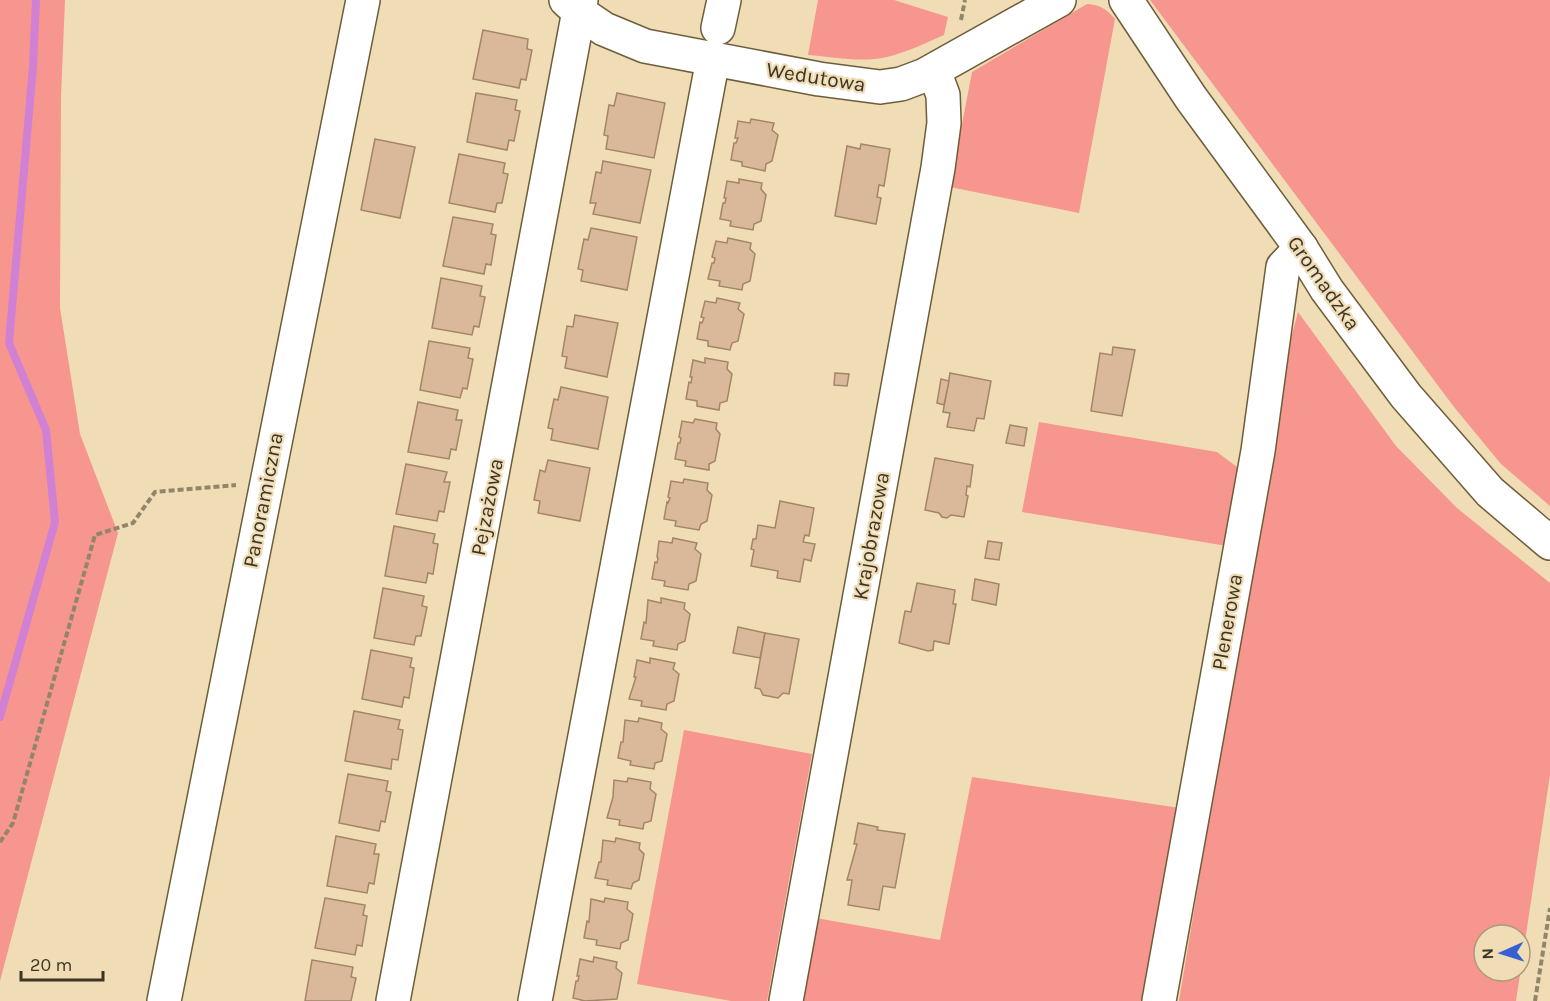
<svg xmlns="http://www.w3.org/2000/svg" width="1550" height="1001" font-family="Karla,sans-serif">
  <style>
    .green { fill: #f7968e; fill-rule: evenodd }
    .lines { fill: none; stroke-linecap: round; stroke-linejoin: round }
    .stream { stroke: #d081d4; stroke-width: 8 }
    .building { fill: #d9b99a; stroke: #a38568; stroke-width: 1.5 }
    .minor-casing { stroke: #6e5d3a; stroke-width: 36 }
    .path { stroke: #91856a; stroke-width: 4; stroke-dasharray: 6 3; stroke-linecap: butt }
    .minor { stroke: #fff; stroke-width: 33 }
    .labels { text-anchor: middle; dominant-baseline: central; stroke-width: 4.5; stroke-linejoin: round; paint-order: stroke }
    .street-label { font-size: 21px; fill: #3c3525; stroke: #f0ddb6 }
  </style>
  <rect width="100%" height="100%" fill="#f0ddb6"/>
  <g class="green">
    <path d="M0,0H65L61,97L60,308L80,434L118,533L0,981Z"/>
    <path d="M818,0H894L948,17L944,35C926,43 907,52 887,57C862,63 833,57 808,55Z"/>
    <path d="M1150,0H1550V506L1501,464L1454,407Z"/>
    <path d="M1087,4C1101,5 1106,9 1115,19L1079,213L950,187L972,72Z"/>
    <path d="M1298,312L1396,446L1457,508L1550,583V775L1516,1001H1179L1286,357ZM1484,935H1520V971H1484Z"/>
    <path d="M1039,422L1217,452L1241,470L1227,546L1022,512Z"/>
    <path d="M684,730L812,754L767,1001H731L637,984Z"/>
    <path d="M972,777L1180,808L1146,1001H801L816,918L940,940Z"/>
  </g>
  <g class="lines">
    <path class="stream" d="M0,717L55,522L46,430L9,343L33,67L36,0"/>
  </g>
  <g class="building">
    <path d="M483,30L528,39L527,49L532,50L526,80L521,79L519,88L473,79Z"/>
    <path d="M476,93L517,100L515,110L520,111L514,141L509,140L507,150L467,142Z"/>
    <path d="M617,93L665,103L654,158L606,149L608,136L604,135L609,105L614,106Z"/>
    <path d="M751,119L774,123L772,130L778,135L772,161L766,164L765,171L742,166V162L731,160L734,143H736L738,138H735L738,121L750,123Z"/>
    <path d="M375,139L415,147L400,218L361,210Z"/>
    <path d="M861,144L890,149L884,186L879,185L877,197L881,198L876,224L835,216L847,146L860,149Z"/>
    <path d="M459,154L505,163L503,173L508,174L502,203H497L495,212L449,203Z"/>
    <path d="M603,161L651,170L640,223L593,214L596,203H590L596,172L601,173Z"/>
    <path d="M739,179L762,183L761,189L766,195L761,221L754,224L753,230L730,226L731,221L720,219L723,203H725L726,198H724L727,181L739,183Z"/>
    <path d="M453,217L493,224L491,234L496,235L491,265L486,264L484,274L443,266Z"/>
    <path d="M591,228L637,237L627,290L581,281L583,270L578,269L584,239L588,240Z"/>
    <path d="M728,238L751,243L750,249L755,254L750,281L743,284L742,290L719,286L720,281L708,279L712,263H714L715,258L712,257L716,241L727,243Z"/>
    <path d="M441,278L482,286L480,296L485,297L479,327L474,326L472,335L432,328Z"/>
    <path d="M717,298L740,303L738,309L744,314L738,341L732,343L730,350L708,346V341L697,339L700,322L702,323L704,318L701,317L705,301L716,303Z"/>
    <path d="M575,315L618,323L607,377L565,368L567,357L562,356L567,326L573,327Z"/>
    <path d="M429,341L470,348L468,358L473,359L467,389L463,388L460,398L420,390Z"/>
    <path d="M1113,347L1135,350L1122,416L1091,411L1100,353L1112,355Z"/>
    <path d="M705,358L728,362L727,369L732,374L727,401L720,403L719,410L697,406V401L686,399L689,382L691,383L692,377H690L693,360L705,363Z"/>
    <path d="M835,373L849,374L847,386L834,385Z"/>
    <path d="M950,373L991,381L984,419L977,418L974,431L947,427L950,413L943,412Z"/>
    <path d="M941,379L949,381L944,405L937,403Z"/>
    <path d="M561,387L608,397L598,449L551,440L553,429L548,428L554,399L558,400Z"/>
    <path d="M418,402L458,410L456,420H462L456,450L451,449L449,459L408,452Z"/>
    <path d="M695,419L717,423L716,429L720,434L715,461L709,464V470L685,466L686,461L675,459L678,443H680L681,438L679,437L682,421L693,423Z"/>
    <path d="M1010,425L1027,428L1024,446L1006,443Z"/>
    <path d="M935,458L973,465L970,487L967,486L966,495L968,496L964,517L951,515L947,518L942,517L939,513L925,510Z"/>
    <path d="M548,460L590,468L580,521L538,513L540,501L534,500L540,470L545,472Z"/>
    <path d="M406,464L447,472L444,482H450L444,512L439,511L437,521L396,514Z"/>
    <path d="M684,479L708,483L707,490L712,495L707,521L701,524L699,530L675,526L676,521L664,519L667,502L668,503L670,498L668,497L671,481L683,483Z"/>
    <path d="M780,501L814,508L809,536L805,535L803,542L815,544L811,561L804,559L800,582L777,578L778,571L751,566L754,550L751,549L753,539H756L758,525L775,528Z"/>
    <path d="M394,526L435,534L433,543L438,544L433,574L428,573L426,583L385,576Z"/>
    <path d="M673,538L697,543L695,549L701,554L696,581L689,584L688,590L664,586L665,581L652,579L655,562L657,563L658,558L657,557L659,541L672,543Z"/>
    <path d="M988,541L1002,543L999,560L985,558Z"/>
    <path d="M975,579L999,584L996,605L972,600Z"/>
    <path d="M917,583L955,590L953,604H956L949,644L934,641L933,650L928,651L899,643L905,611L911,612Z"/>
    <path d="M383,588L424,596L422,606L427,607L421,636H416L414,645L374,638Z"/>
    <path d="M661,598L685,603L684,609L690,614L685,641L678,644L677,650L653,646L654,641L641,639L644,622L646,623L648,600L661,603Z"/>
    <path d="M738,627L765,633L760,658L733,653Z"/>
    <path d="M765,633L799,639L789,694L783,693L778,698L763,695L760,689L755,688Z"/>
    <path d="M371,650L412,658L410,667L414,668L409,698L404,697L402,707L362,699Z"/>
    <path d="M650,658L675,663L673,669L679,674L674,701L667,704L666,710L641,706L642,701L629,699L636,677H634L637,660L650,663Z"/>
    <path d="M354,711L400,720L398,729L403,730L398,760L392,759L391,769L345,761Z"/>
    <path d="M639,718L662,723L661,729L667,734L662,761L655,763L654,769L630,765L631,761L618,758L621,742H623L625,720L638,722Z"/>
    <path d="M348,774L388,781L386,791L391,792L385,822L381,821L379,831L339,823Z"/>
    <path d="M628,778L651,782L650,789L656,794L651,821L644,823L643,829L619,825L620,820L607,818L613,797L614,780L627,782Z"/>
    <path d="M858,823L878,827L877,830L905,834L895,888L883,886L879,910L848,905L852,880H847L857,844H854Z"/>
    <path d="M336,836L376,844L374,854H379L374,884L369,883L367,893L327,886Z"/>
    <path d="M616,838L640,843L639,849L644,854L639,880L633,883L631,889L607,885L608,880L595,878L599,862H601L603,840L615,842Z"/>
    <path d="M325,898L365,905L363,915L367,916L362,946L357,945L355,955L315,948Z"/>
    <path d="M605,898L628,902L627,909L633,914L628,940L621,943L620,949L596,945L597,940L584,938L587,921L589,922L591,899L604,902Z"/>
    <path d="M594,957L617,962L616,968L622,973L617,999L585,1001L573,998L576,981H578L579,976H577L580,959L593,962Z"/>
    <path d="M312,960L353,967L351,977L356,978L351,1001H305Z"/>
  </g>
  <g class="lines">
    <defs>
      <g id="minor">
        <path d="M566,0L579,12L604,29L645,46L819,79L880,87L901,84L925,75L1059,0"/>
        <path d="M1126,0L1191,98L1301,248L1327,290L1406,396L1490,492L1550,543"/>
        <path d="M718,28L724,0"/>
        <path d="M164,1001L363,0"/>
        <path d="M393,1001L581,0"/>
        <path d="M535,1001L713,59"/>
        <path d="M786,1001L938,168L944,123L943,95L934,71"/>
        <path d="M1159,1001L1258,451L1283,267L1301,248"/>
      </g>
    </defs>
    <use href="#minor" class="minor-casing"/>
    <g class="path">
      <path d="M961,20L965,0"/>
      <path d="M0,842L13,823L95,535L133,523L155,492L236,485"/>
      <path d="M1535,1001L1550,908"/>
    </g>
    <use href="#minor" class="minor"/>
  </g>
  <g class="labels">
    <g class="street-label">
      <text transform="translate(816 77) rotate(9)">Wedutowa</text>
      <text transform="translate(1324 283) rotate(55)">Gromadzka</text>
      <text transform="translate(263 500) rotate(-79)">Panoramiczna</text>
      <text transform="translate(487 507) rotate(-79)">Pejzażowa</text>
      <text transform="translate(871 536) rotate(-80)">Krajobrazowa</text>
      <text transform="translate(1227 622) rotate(-80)">Plenerowa</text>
    </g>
  </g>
  <g transform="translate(1502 953) rotate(267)"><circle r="28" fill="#f0ddb6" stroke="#a89a7c" stroke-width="1.5"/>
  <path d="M0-4.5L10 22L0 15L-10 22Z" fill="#3761d1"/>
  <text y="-9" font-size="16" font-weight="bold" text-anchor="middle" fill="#3c3525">N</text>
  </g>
  <path d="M21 971v9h82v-9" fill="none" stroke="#3c3525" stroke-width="3"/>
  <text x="30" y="971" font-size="18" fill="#3c3525" stroke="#f0ddb6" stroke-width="4.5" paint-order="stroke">20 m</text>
</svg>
